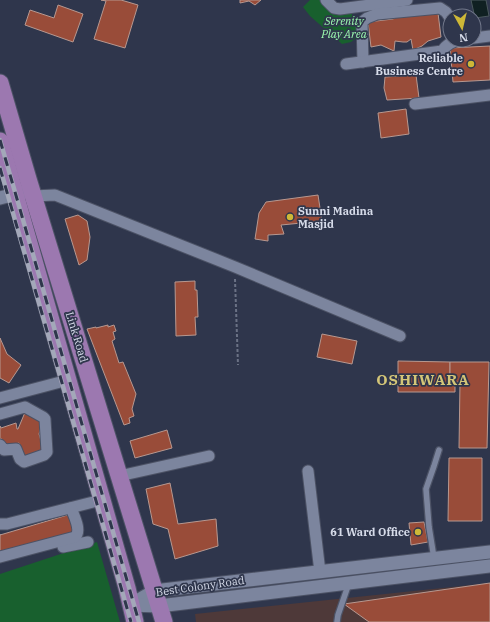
<svg xmlns="http://www.w3.org/2000/svg" width="490" height="622" font-family="'IBM Plex Serif',serif">
  <style>
    .commercial { fill: #4e3939 }
    .green { fill: #18602e }
    .water { fill: #102022; stroke: #4b585e }
    .building { fill: #994c39; stroke: #b79890 }
    .lines { fill: none; stroke-linecap: round; stroke-linejoin: round }
    .service-casing { stroke: #4c5265; stroke-width: 8 }
    .minor-casing { stroke: #4c5265; stroke-width: 13 }
    .tertiary-casing { stroke: #4c5265; stroke-width: 15 }
    .primary-casing { stroke: #4c5265; stroke-width: 19 }
    .path { stroke: #6b7285; stroke-width: 2; stroke-dasharray: 3 2; stroke-linecap: butt }
    .service { stroke: #7c859e; stroke-width: 5.5 }
    .minor { stroke: #7c859e; stroke-width: 11 }
    .tertiary { stroke: #7c859e; stroke-width: 13 }
    .primary { stroke: #9c78b0; stroke-width: 17 }
    .rail-casing { stroke: #a3a8b9; stroke-width: 4.5 }
    .rail { stroke: #2f364c; stroke-width: 3; stroke-dasharray: 9; stroke-linecap: butt }
    .poi-dot { fill: #ceb837; stroke: #2f364c; stroke-width: 1.5 }
    .labels { text-anchor: middle; dominant-baseline: central; stroke-width: 3.5; stroke-linejoin: round; paint-order: stroke }
    .park-label { font-size: 11px; font-style: italic; fill: #9dfcb0; stroke: #2f364c }
    .poi-label { font-size: 11px; font-weight: bold; fill: #d6dbe9; stroke: #2f364c; text-anchor: end }
    .street-label { font-size: 11px; fill: #d6dbe9; stroke: #2f364c }
    .district-label { font-size: 15px; font-weight: bold; letter-spacing: 1px; fill: #d4c678; stroke: #2f364c }
  </style>
  <rect width="100%" height="100%" fill="#2f364c"/>
  <path class="commercial" d="M490,583V622H196L195,614Z"/>
  <g class="green">
    <path d="M310,0H321L333,12L352,14L358,21L356,38L351,42L342,44L310,16L303,7Z"/>
    <path d="M97,542L120,622H0V574Z"/>
  </g>
  <path class="water" d="M471,0H486L489,16L475,18Z"/>
  <g class="building">
    <path d="M101,0H121L138,5L125,48L94,39L106,1Z"/>
    <path d="M240,0H261L255,5L249,1L240,3Z"/>
    <path d="M58,5L83,14L73,42L25,25L30,10L54,18Z"/>
    <path d="M403,13H438L441,37L428,41L422,46L413,50L411,39L407,42H403L395,41L394,51L381,45L371,47L368,22L393,19Z"/>
    <path d="M490,46V80L453,82L450,48Z"/>
    <path d="M416,75L419,98L387,100L384,88L385,77Z"/>
    <path d="M406,109L409,134L381,138L378,113Z"/>
    <path d="M318,195L322,221L281,225L284,234L268,235V241L255,239L259,213L266,202Z"/>
    <path d="M78,215L87,221L90,237L87,260L79,265L65,219Z"/>
    <path d="M195,281V290H197L198,317H195L196,335L176,336L175,282Z"/>
    <path d="M108,325V327L114,325L116,331L113,332L115,339L112,341L119,363L123,362L136,394L132,409L134,416L129,418L130,423L124,425L87,329L96,327V328Z"/>
    <path d="M322,334L357,341L352,364L317,357Z"/>
    <path d="M0,338L7,354L21,365L9,383L0,378Z"/>
    <path d="M398,361L450,362V383H455V392H398Z"/>
    <path d="M450,362H489L487,448H459L460,382L450,383Z"/>
    <path d="M26,410L43,419L39,434L44,451L25,458L19,443L5,447L2,439H0V426L1,428L16,423L17,429H18Z"/>
    <path d="M167,430L172,448L135,458L130,441Z"/>
    <path d="M449,458H482V521H448Z"/>
    <path d="M170,483L178,524L216,519L218,546L175,559L168,529L153,524L146,489Z"/>
    <path d="M71,514L76,533L0,552V534V535Z"/>
    <path d="M424,522L428,542L411,545L409,523Z"/>
    <path d="M490,583V622H369L344,604Z"/>
  </g>
  <g class="lines">
    <defs>
      <g id="service">
        <path d="M434,558L429,527L426,489L434,466L439,450"/>
        <path d="M337,622L338,615L349,583"/>
      </g>
      <g id="minor">
        <path d="M326,0L334,8L340,9L407,0"/>
        <path d="M474,38L490,36"/>
        <path d="M363,62L362,22L367,18L377,14L440,8L446,12L450,18"/>
        <path d="M346,64L442,51C447,44 452,41 460,40"/>
        <path d="M415,104L490,95"/>
        <path d="M33,196L55,195L235,267L400,336"/>
        <path d="M0,398L68,380"/>
        <path d="M0,414L25,407L43,417L45,419L47,452L44,455L24,462L20,459L16,449L4,450L0,445"/>
        <path d="M308,471L320,572"/>
        <path d="M119,476L209,456"/>
        <path d="M0,524H7L101,500"/>
        <path d="M63,547L88,542"/>
        <path d="M0,557L75,537C82,531 74,516 71,508"/>
      </g>
      <g id="tertiary">
        <path d="M0,198L23,192"/>
        <path d="M130,605L154,591L490,552"/>
        <path d="M130,605L159,606L490,566"/>
      </g>
      <g id="primary">
        <path d="M0,83L28,179L164,622"/>
        <path d="M0,141L127,588L135,622"/>
      </g>
    </defs>
    <use href="#service" class="service-casing"/>
    <use href="#minor" class="minor-casing"/>
    <use href="#tertiary" class="tertiary-casing"/>
    <use href="#primary" class="primary-casing"/>
    <path class="path" d="M235,279L238,365"/>
    <use href="#service" class="service"/>
    <use href="#minor" class="minor"/>
    <use href="#tertiary" class="tertiary"/>
    <use href="#primary" class="primary"/>
    <defs>
      <g id="rail">
        <path d="M0,140L139,622"/>
        <path d="M0,168L131,622"/>
      </g>
    </defs>
    <use href="#rail" class="rail-casing"/>
    <use href="#rail" class="rail"/>
  </g>
  <g class="poi-dot">
    <circle cx="471" cy="64" r="4"/>
    <circle cx="290" cy="217" r="4"/>
    <circle cx="418" cy="532" r="4"/>
  </g>
  <g class="labels">
    <g class="park-label">
      <text x="344" y="21">Serenity<tspan x="344" dy="13">Play Area</tspan></text>
    </g>
    <g class="poi-label">
      <text x="463" y="58">Reliable<tspan x="463" dy="13">Business Centre</tspan></text>
      <text x="298" y="211" text-anchor="start">Sunni Madina<tspan x="298" dy="13">Masjid</tspan></text>
      <text x="410" y="532">61 Ward Office</text>
    </g>
    <g class="street-label">
      <text transform="translate(77 337) rotate(73)">Link Road</text>
      <text transform="translate(200 586) rotate(-8)">Best Colony Road</text>
    </g>
    <g class="district-label">
      <text x="423" y="379">OSHIWARA</text>
    </g>
  </g>
  <g transform="translate(462 28) rotate(172)"><circle r="19" fill="#2f364c" stroke="#72788b"/>
  <path d="M0-3L7 15L0 10L-7 15Z" fill="#ceb837"/>
  <text y="-6" font-size="11" font-weight="bold" text-anchor="middle" fill="#d6dbe9">N</text>
  </g>
</svg>
